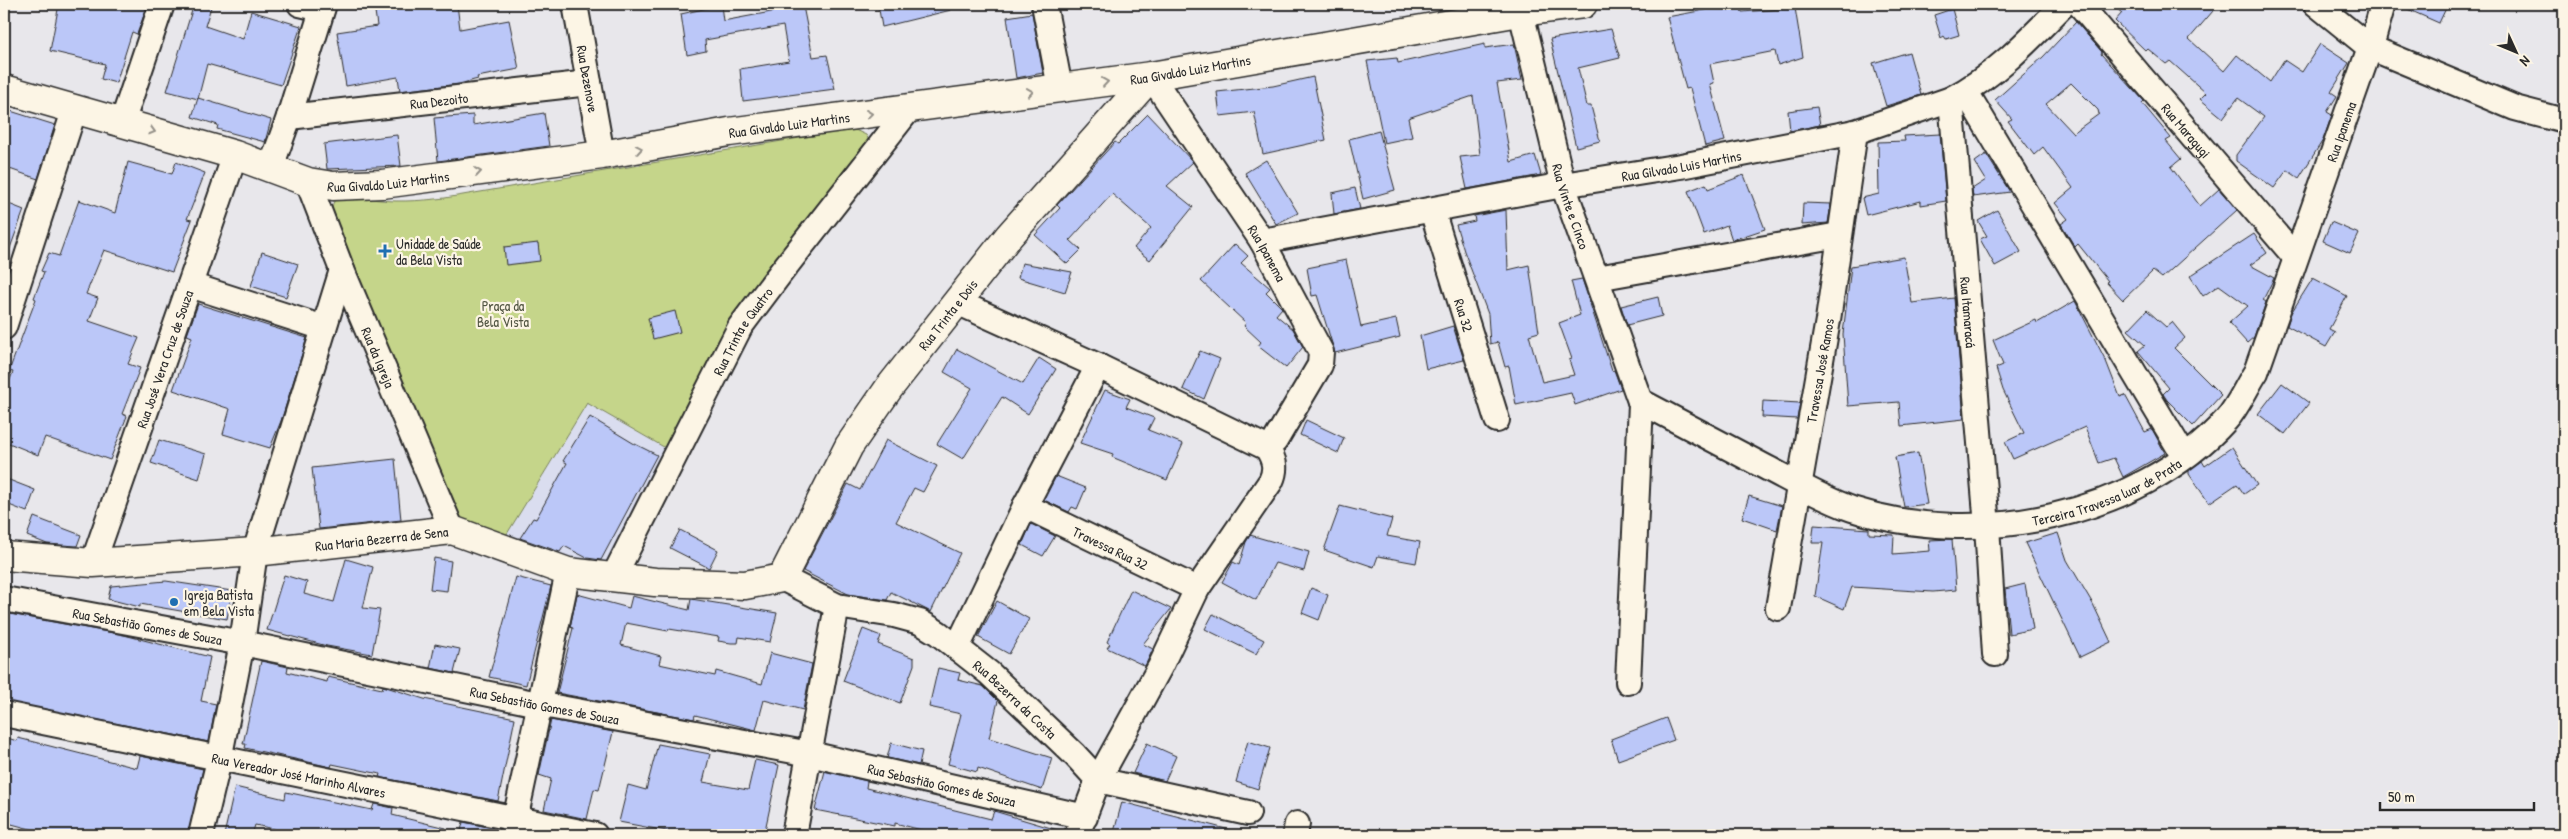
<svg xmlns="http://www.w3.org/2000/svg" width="2568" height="839" font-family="'Patrick Hand',sans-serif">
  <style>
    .built { fill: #daddef }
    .green { fill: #c5d58a; stroke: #78805a }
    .building { fill: #bbc7f8; stroke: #2b2b2b; fill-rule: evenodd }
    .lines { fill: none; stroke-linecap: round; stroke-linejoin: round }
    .street-casing { stroke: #2b2b2b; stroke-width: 28 }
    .secondary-casing { stroke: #2b2b2b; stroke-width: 31 }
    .street { stroke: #fcf5e5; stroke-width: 24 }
    .secondary { stroke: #fcf5e5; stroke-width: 28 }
    .oneway { stroke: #949088 }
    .poi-dot { fill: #1f6fb2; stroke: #fcf5e5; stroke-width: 2 }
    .labels { text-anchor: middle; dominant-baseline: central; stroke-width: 4.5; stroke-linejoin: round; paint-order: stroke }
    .street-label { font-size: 14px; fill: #2b2b2b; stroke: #fcf5e5 }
    .poi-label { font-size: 14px; fill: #2b2b2b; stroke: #fcf5e5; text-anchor: start }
    .park-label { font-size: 14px; fill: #525643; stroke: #fcf5e5 }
  </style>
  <rect width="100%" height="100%" fill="#e8e7eb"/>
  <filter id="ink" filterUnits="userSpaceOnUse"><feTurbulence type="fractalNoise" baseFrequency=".02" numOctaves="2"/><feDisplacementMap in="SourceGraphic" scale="10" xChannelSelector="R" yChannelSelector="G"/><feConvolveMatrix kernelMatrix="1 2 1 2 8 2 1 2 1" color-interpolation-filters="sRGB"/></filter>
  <g filter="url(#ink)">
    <path class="built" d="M587,403L669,450L606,570L502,542Z"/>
    <path class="green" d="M853,129L866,135L870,142L669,450L587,403L502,542L475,530L455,515L331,214C332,208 332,200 339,197C347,193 358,196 366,198C393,203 419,201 445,198Z"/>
    <g class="building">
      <path d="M59,4H148L137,34L132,32L116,83L101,79L105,64L50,51Z"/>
      <path d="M194,4H212L205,26L243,39L251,11L301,26L281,85L207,64L198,99L167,91Z"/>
      <path d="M374,4H457L460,29L509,20L519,69L477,77L478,79L459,84L400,91L398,77L346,86L337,32L377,26Z"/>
      <path d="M878,4H951V10L882,27Z"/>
      <path d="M1737,4H1740L1742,12L1795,8L1803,57L1778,65L1775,51L1710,64L1714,83L1710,84L1725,141L1705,146L1690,88L1686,89L1667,17Z"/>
      <path d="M2111,4H2219L2189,39L2224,71L2237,55L2270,82L2284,60L2302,72L2320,44L2349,63L2331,92L2337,96L2327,112L2332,115L2323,140L2299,178L2287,170L2274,188L2236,161V155L2264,117L2238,98L2223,118L2200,99L2206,93L2170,61L2166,64L2148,49L2146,51L2115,21L2122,13Z"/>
      <path d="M2396,4H2448L2439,23Z"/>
      <path d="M721,5L723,21L803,6L813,57L827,55L835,89L743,101L740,69L789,61L783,26L705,40L706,51L687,55L681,14Z"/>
      <path d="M1952,9L1959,35L1946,39L1944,36L1941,38L1934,15Z"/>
      <path d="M1032,13L1043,73L1016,78L1007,17Z"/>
      <path d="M2076,22L2102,52L2101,54L2144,101L2142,103L2171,138L2166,141L2181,159L2171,167L2200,206L2219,189L2237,210L2162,278L2153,271L2123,300L2106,282L2108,281L2078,244L2075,247L2061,224L2068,219L2055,203L2073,188L2043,147L2034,155L2008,121L2012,119L1995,100L2043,57ZM2071,83L2098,110L2099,114L2073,133L2046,104Z"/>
      <path d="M1611,29L1620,58L1578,68L1587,106H1591L1600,141L1576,147L1550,39Z"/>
      <path d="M1485,44V48L1514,44L1522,80L1497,83L1511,162L1535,155L1541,175L1467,189L1460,157L1480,155L1473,96L1408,118L1412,137L1384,143L1367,61L1397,58L1398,63Z"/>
      <path d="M1909,52L1921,95L1886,106L1873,63Z"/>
      <path d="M1313,77L1326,140L1263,154L1254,112L1220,116L1217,92L1273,86Z"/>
      <path d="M198,98L271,120L265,142L217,129L218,125L192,117Z"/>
      <path d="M1817,107L1820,125L1790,131L1788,111Z"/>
      <path d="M4,109L55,125L38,179L4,167Z"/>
      <path d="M544,113L549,146L438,161L434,118L473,115V125Z"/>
      <path d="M1148,114L1193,162L1167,186L1193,207L1150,260L1134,248L1151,228L1112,194L1070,240L1081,250L1067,264L1035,235L1060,208L1057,205L1115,142L1118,144Z"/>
      <path d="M1379,131L1395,190L1363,199L1349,139Z"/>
      <path d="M1940,134L1946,201L1921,205V201L1866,215L1862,198L1879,194L1878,142L1905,141L1904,136Z"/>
      <path d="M397,135L401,166L327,169L324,144Z"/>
      <path d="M1986,154L2010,192L1973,197L1972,189L1986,180L1975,162Z"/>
      <path d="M1266,160L1298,213L1276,224L1245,173Z"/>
      <path d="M128,162L172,174L176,162L205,173L187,219L192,220L172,272L104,250L86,294L98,298L89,321L139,338L128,364L140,368L122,414L127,416L110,460L45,437L38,455L4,441V394L13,372L9,371L36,299L34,298L44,272L41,271L49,253L59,256L79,200L115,213Z"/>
      <path d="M1744,175L1765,229L1732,240L1727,225L1704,234L1688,191L1706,184L1708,189Z"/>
      <path d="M1355,188L1360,209L1334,214L1332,193Z"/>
      <path d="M4,202L24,210L6,259H4Z"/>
      <path d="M1803,203L1831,204L1828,223L1802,225Z"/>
      <path d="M1506,210L1508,270L1529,265L1539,332L1529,335L1542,382L1574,375L1569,360L1572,359L1559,323L1580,315L1571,281L1582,279L1612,371L1614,370L1621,389L1575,405L1571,393L1516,405L1509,366L1505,367L1498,342L1490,344L1488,314L1464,251L1456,225L1475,221L1474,216Z"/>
      <path d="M1997,210L2021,252L1995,266L1980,239L1987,236L1978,221Z"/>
      <path d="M2331,222L2359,234L2350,253L2323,241Z"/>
      <path d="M2254,234L2267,253L2250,265L2274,278L2263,300L2266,302L2254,337L2247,343L2229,323L2248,306L2219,285L2203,296L2190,276Z"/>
      <path d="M538,243L540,261L506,265L504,247Z"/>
      <path d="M1235,244L1248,256L1241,263L1270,288L1266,292L1282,308L1276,315L1293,329L1303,347L1286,368L1258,346L1261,342L1244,326L1246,323L1201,281Z"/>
      <path d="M262,252L298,264L286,297L251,286Z"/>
      <path d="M1904,257L1912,303L1954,298L1964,419L1901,426L1899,402L1848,406L1843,334L1851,266Z"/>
      <path d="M1346,260L1361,327L1396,319L1400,337L1335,353L1317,295L1312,296L1307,268Z"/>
      <path d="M1022,263L1072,272L1065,292L1018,278Z"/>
      <path d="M2313,278L2347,296L2329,329L2335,332L2326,347L2287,326L2291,313Z"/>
      <path d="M1658,297L1662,316L1627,325L1621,306Z"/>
      <path d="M2075,301L2106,361L2120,397L2125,395L2145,432L2152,429L2165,453L2123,477L2114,458L2099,463L2085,427L2013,459L2005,442L2024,433L2003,390L1996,368L2003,365L1993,340L2036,320L2037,323Z"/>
      <path d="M198,304L307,338L281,421L270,448L223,434L230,409L173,390L192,337L187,335Z"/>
      <path d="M2147,310L2166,327L2172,322L2185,338L2174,348L2221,395L2193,426L2167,400L2163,394L2169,388L2138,351L2145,345L2128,330Z"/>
      <path d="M675,311L680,332L653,339L648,318Z"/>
      <path d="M1453,326L1464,360L1426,369L1420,336Z"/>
      <path d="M957,349L1023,384L1039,358L1056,369L1028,414L1002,397L963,459L937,444L972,388L944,372Z"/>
      <path d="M1200,351L1220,359L1204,399L1183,389Z"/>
      <path d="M2282,383L2309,403L2285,434L2258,414Z"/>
      <path d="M1105,390L1130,399L1126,407L1154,418L1148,430L1183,444L1167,480L1112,457L1113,454L1080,443Z"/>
      <path d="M1763,401L1800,403L1797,419L1762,417Z"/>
      <path d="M590,417L633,443L657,455L601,560L587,558L564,546L560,552L520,538L533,518L536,519L567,463L563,461Z"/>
      <path d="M1306,420L1344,438L1338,453L1300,435Z"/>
      <path d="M159,440L206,454L199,479L151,463Z"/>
      <path d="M886,440L937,466L923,492L914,488L896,522L960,553L931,612L891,592L887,600L848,594L803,571L848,484L860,490Z"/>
      <path d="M2232,447L2257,485L2244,494L2237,484L2209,503L2189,474V470L2202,461L2205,466Z"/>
      <path d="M1918,453L1927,504L1904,507L1895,457Z"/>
      <path d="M395,459L401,520L319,529L312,468Z"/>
      <path d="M1056,476L1086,488L1077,509L1072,507L1069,512L1044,500Z"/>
      <path d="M4,478L35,490L27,512L4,503Z"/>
      <path d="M1749,496L1782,506L1777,530L1742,518Z"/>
      <path d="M1340,506L1392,519L1387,536L1420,542L1416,563L1378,556L1374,567L1324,550Z"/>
      <path d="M34,517L81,535L77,546L47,544L27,536Z"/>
      <path d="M1031,524L1055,536L1043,556L1022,545Z"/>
      <path d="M1814,525L1869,529V534L1894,535L1893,554L1930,551L1929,540L1952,539L1956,590L1933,592L1852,587L1844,609L1815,596L1823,543H1812Z"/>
      <path d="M680,530L718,550L709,568L670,548Z"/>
      <path d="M2058,533L2067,560L2093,604L2111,642L2080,657L2025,543Z"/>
      <path d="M1250,535L1309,552L1304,571L1275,563L1256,600L1222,582L1233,562L1239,565L1246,542Z"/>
      <path d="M434,558L451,561L447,591L430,589Z"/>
      <path d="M346,559L373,567L363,608L380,610L372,654L327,646L267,630L284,575L307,582L304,594L334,602Z"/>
      <path d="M516,577L551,586L526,685L489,677Z"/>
      <path d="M166,581L232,591L227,619L140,604V607L108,599L111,586Z"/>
      <path d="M2025,584L2033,629L2009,634L2005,589Z"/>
      <path d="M1311,588L1328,595L1319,620L1302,613Z"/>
      <path d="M1131,590L1171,609L1143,644L1153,649L1145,666L1107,648L1110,644L1107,642Z"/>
      <path d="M577,594L629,608L632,596L689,610L691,599L777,613L770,642L739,637L738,643H731L718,641L719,637L669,629L668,631L626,623L621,645L661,656L659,664L715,676L716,671L762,684L770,653L812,664L803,710L764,700L756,730L695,715L694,719L557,693L573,628L570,627Z"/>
      <path d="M997,601L1029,619L1009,654L978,637Z"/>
      <path d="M4,613L124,635L210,657L201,701L216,704L209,742L4,701Z"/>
      <path d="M1213,614L1264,640L1256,654L1205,629Z"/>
      <path d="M863,629L881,636L878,644L914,658V665L900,703L843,681Z"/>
      <path d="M435,644L460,649L454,673L430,668Z"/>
      <path d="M261,661L288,667L287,672L327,682L328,677L382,689L383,686L424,699L515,718L498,801L379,777L380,774L332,764L331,767L245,748L246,744H243Z"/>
      <path d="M938,668L960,673L958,680L983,686L998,701L989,738L1052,758L1042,790L978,768L977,772L948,764L961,714L929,707Z"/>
      <path d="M1666,718L1674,740L1618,760L1611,739Z"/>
      <path d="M551,720L613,732L599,790L594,789L587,819L544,810L551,779L539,775Z"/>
      <path d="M4,737L17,741L18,738L137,768L140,756L203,769L188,835H53L4,822V798L9,775L4,773Z"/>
      <path d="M1248,741L1270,748L1258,789L1236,782Z"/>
      <path d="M891,743L922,751L919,765L887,758Z"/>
      <path d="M1147,743L1176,756L1165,781L1133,773Z"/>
      <path d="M658,744L710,754L703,782L748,790L755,760L779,765L764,835H688L619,822L628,785L646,790Z"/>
      <path d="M825,771L867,781L866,788L991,819L994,811L1061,831V835H940L895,823V826L815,810Z"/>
      <path d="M235,787L285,799L286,792L372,810L374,804L393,808L392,815L446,828L445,835H302L255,825L252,835H224Z"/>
      <path d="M1122,802L1230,830V835H1128L1114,832Z"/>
      <path d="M463,822L492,828L490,835H460Z"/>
    </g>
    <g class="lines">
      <defs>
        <g id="street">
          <path d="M300,4L322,9"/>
          <path id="s1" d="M575,4L602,155"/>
          <path d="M1044,4L1060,88"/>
          <path id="s2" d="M1519,4L1563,185L1641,404L1628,682"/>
          <path id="s3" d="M2079,4L2295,257"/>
          <path d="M2316,4L2369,47L2515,108L2564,121"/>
          <path id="s4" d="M1151,76L1262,241L1321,352L1320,365L1275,441"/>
          <path d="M1966,92L2184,456"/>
          <path id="s5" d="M1951,99L1987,526L1995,654"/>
          <path id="s6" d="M289,117L589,83"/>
          <path d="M122,123L162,4"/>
          <path d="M271,167L289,117L324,4"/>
          <path id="s7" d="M308,182L342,270L452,530"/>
          <path id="s8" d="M1432,210L1497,420"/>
          <path id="s9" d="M1262,241L1563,185L1681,166L1855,132L1951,99C1995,76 2030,39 2064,4"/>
          <path d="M1597,278L1839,235"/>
          <path d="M190,285L324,328"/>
          <path d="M957,302L1098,366L1267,448C1274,459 1277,468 1271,481L1197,589L1160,667L1098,780L1077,835"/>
          <path d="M4,327L75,108"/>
          <path id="s10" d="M1640,401C1682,423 1725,446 1767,468C1794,482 1823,499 1852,509C1975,549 2137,518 2226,420C2238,407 2246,387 2256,372L2374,36L2383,4"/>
          <path id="s11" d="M1025,506L1197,589"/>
          <path id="s12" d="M93,563L235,155"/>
          <path id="s13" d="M613,578L740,327L782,271L909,109"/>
          <path id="s14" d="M782,578L837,606L894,615L920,622L938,633L989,673L1075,755L1098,780L1248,813"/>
          <path id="s15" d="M4,599L242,643L538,704L810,754L1085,817"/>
          <path id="s16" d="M1778,608L1828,320L1855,132"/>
          <path d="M957,648L1025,506L1098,366"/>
          <path id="s17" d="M4,714L595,835"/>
          <path d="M512,834L568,572"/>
          <path d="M201,835L219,760L242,643L255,552L342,270"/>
          <path d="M794,835L837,606"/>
          <path d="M1295,835L1297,824"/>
        </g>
        <g id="secondary">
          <path id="s18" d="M4,89L235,155L308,182L333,186L382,184L602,155L729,132L1151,76L1520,12L1583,4"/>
          <path id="s19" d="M4,556L93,563L255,552L452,530L568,572L655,582L745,585L782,578L849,446L889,388L1009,236L1151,76"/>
        </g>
      </defs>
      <use href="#street" class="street-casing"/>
      <use href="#secondary" class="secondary-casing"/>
      <use href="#street" class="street"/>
      <use href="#secondary" class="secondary"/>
    </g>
    <defs><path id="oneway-chevron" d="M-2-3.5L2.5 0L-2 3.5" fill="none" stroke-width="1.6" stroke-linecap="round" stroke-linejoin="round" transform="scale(1.25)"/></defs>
    <g class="oneway">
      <use href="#oneway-chevron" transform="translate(1105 82) rotate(-8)"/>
      <use href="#oneway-chevron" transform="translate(1030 92) rotate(-8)"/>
      <use href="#oneway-chevron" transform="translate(869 114) rotate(-7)"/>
      <use href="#oneway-chevron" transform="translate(152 131) rotate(16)"/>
      <use href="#oneway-chevron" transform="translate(639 149) rotate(-10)"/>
      <use href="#oneway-chevron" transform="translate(478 172) rotate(-8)"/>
    </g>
  </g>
  <g class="poi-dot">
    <path d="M382.5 243.5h5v5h5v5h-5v5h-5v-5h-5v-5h5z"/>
    <circle cx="174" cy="602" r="5"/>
  </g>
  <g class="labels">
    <g class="street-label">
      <text stroke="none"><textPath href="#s18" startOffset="1209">Rua Givaldo Luiz Martins</textPath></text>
      <text stroke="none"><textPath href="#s1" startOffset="76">Rua Dezenove</textPath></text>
      <text stroke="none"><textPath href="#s6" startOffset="151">Rua Dezoito</textPath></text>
      <text stroke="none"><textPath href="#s18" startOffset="804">Rua Givaldo Luiz Martins</textPath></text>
      <text stroke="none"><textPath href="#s3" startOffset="166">Rua Maragugi</textPath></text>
      <text stroke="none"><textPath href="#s10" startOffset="954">Rua Ipanema</textPath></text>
      <text stroke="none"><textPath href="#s9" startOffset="426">Rua Gilvado Luis Martins</textPath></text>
      <text stroke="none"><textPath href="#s18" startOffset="399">Rua Givaldo Luiz Martins</textPath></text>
      <text stroke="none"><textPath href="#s2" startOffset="209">Rua Vinte e Cinco</textPath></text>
      <text stroke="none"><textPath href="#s4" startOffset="212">Rua Ipanema</textPath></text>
      <text stroke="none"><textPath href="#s5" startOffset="214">Rua Itamaracá</textPath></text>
      <text stroke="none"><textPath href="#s19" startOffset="1101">Rua Trinta e Dois</textPath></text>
      <text stroke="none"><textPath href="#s8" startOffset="110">Rua 32</textPath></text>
      <text stroke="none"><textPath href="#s13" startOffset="279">Rua Trinta e Quatro</textPath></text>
      <text stroke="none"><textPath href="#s7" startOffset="189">Rua da Igreja</textPath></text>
      <text stroke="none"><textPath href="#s12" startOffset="216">Rua José Vera Cruz de Souza</textPath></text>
      <text stroke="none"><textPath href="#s16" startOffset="241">Travessa José Ramos</textPath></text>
      <text stroke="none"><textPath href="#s10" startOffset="500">Terceira Travessa luar de Prata</textPath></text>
      <text stroke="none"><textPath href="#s19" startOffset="379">Rua Maria Bezerra de Sena</textPath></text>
      <text stroke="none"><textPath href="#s11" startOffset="95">Travessa Rua 32</textPath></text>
      <text stroke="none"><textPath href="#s15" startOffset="146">Rua Sebastião Gomes de Souza</textPath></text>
      <text stroke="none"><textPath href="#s14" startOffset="269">Rua Bezerra da Costa</textPath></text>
      <text stroke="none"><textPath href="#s15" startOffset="551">Rua Sebastião Gomes de Souza</textPath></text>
      <text stroke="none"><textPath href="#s17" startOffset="301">Rua Vereador José Marinho Alvares</textPath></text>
      <text stroke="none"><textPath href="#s15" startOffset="956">Rua Sebastião Gomes de Souza</textPath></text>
    </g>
    <g class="poi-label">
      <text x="396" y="243">Unidade de Saúde<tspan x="396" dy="16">da Bela Vista</tspan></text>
      <text x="184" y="594">Igreja Batista<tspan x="184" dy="16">em Bela Vista</tspan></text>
    </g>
    <g class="park-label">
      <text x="503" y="305">Praça da<tspan x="503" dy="16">Bela Vista</tspan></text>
    </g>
  </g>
  <rect width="2568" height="839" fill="none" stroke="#fcf5e5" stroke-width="20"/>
  <rect x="10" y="10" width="2548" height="819" fill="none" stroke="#2b2b2b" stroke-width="2" filter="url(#ink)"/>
  <g transform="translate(2516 52) rotate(134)" stroke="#fcf5e5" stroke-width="4" paint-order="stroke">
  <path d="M0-4L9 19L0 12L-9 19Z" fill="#2b2b2b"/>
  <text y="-8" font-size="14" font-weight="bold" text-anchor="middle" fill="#2b2b2b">N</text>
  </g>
  <path d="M2380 802v8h154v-8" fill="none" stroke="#2b2b2b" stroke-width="2.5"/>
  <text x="2388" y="802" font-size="15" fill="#2b2b2b" stroke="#fcf5e5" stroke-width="4" paint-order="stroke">50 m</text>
</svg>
